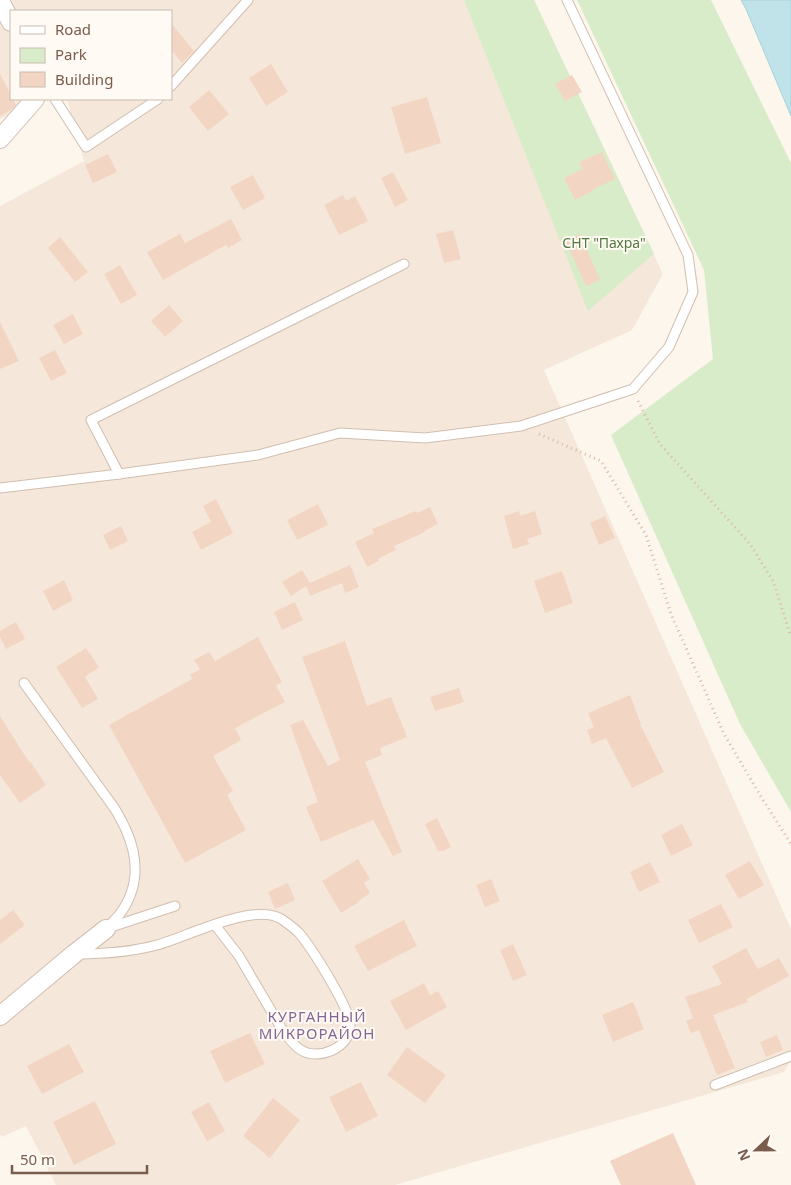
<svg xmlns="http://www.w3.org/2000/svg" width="791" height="1185" font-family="'Noto Sans',sans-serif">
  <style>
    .residential { fill: #f5e8da }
    .green { fill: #d8ecc9 }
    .water { fill: #bfe3e8; stroke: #a5d3da }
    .building { fill: #f3d5c3 }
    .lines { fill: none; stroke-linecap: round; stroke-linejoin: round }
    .service-casing { stroke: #d1beb0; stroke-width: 11 }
    .minor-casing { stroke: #d1beb0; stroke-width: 20 }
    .path { stroke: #d9b8a5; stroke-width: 3; stroke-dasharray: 1 4; stroke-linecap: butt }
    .service { stroke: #fff; stroke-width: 9 }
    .minor { stroke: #fff; stroke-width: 18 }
    .labels { text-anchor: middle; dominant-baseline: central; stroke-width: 4; stroke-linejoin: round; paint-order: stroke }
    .park-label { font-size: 14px; fill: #537a41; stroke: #fffaf3 }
    .neighbourhood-label { font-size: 15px; letter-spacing: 1px; fill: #846695; stroke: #fffaf3 }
  </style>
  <rect width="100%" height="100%" fill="#fdf6ec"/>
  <path class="residential" d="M0,0H534L663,274L632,330L544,370L791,929V1060L784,1072L395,1185H56L26,1126L2,1137L0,1134V206L84,161L67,99H171V11H11V99H44L0,119Z"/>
  <g class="green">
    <path d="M464,0H534L654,254L588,311Z"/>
    <path d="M577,0H711L791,163V812L740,724L611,435L713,359L704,270Z"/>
  </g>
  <path class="water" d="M741,0H791V116L746,9Z"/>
  <g class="building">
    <path d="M171,23L194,51L182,63L171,50Z"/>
    <path d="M271,64L288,92L266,106L249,78Z"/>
    <path d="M0,74L11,95V99H13L16,105L11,110L0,116Z"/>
    <path d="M572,75L582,92L565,101L555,84Z"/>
    <path d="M209,90L229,114L208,131L189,107Z"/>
    <path d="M427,97L441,143L405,154L391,107Z"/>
    <path d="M602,152L615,179L594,189V190L575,200L564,178L583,169L579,162Z"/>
    <path d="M108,154L117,172L93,183L85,165Z"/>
    <path d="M393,172L408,200L395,207L381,178Z"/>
    <path d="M253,175L265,198L243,210L230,187Z"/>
    <path d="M343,195L346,201L355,196L368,221L339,235L324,205Z"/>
    <path d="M231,219L242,240L228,248L226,245L163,280L147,252L180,234L185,243Z"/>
    <path d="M453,230L461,259L444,263L436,234Z"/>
    <path d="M580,234L600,280L586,286L565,240Z"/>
    <path d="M60,237L88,272L75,282L48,248Z"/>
    <path d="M120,265L137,295L121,304L104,274Z"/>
    <path d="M169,305L183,321L165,337L151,321Z"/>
    <path d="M73,314L83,334L64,344L53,325Z"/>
    <path d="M0,322L19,361L0,369Z"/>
    <path d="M55,350L67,373L51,381L39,358Z"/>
    <path d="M216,499L233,533L201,550L192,532L211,522L203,506Z"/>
    <path d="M318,504L328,525L297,540L287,520Z"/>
    <path d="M430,507L438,524L424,531L425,532L394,546L396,550L378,559L379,561L367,567L355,542L374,533L372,529L416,511L417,513Z"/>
    <path d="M519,511L520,516L535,511L542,534L527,539L529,544L513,549L504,516Z"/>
    <path d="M605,516L615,538L599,545L590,523Z"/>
    <path d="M121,526L128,541L110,550L103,535Z"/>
    <path d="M350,565L359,587L345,593L342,583L310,596L306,586L291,596L282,582L302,570L310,583Z"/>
    <path d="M562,571L573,603L545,613L534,581Z"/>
    <path d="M64,580L73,600L53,611L43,591Z"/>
    <path d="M295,602L303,620L282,630L274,612Z"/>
    <path d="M16,622L25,639L6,649L0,637V631Z"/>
    <path d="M258,637L282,682L276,686L285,702L235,728L241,740L213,756L233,791L227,795L246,830L185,863L109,725L192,679L190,675L200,669L194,660L209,652L215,661Z"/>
    <path d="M345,641L367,706L391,697L407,737L380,748L382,755L365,762L402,852L393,856L373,820L321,842L306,807L318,802L290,725L303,720L328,766L340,760L302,657Z"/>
    <path d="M86,648L99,667L85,677L98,699L82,708L56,667Z"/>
    <path d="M459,688L464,702L435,711L430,697Z"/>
    <path d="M630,695L641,724H640L664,772L632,788L606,738L592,744L587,730L594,727L588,713Z"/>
    <path d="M0,716L29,762L30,761L46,785L20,803L0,775Z"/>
    <path d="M437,818L451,847L443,851H438L425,824Z"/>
    <path d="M682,824L693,845L671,856L661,835Z"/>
    <path d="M358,859L370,879L364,883L370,893L358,901L359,902L341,913L322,881Z"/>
    <path d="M750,861L764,885L739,899L725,875Z"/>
    <path d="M650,862L660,882L639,892L630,872Z"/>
    <path d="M491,879L500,901L485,907L476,885Z"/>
    <path d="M288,883L295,900L275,909L268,892Z"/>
    <path d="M721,904L733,927L699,943L688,920Z"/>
    <path d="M13,910L25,925L0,944V920Z"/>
    <path d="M404,920L417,946L368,971L354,946Z"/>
    <path d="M513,944L527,975L513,981L500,950Z"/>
    <path d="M746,948L758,969L779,958L789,976L747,999L748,1002L713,1015L735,1068L717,1075L699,1030L691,1033L686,1021L693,1018L685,997L722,984L712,966Z"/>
    <path d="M424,983L430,995L438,991L447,1007L406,1030L390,1001Z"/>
    <path d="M633,1002L644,1029L613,1042L602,1015Z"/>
    <path d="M250,1033L265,1064L225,1083L210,1051Z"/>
    <path d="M777,1035L783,1050L766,1057L760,1042Z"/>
    <path d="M69,1044L84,1072L42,1094L27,1066Z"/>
    <path d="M407,1047L446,1075L425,1103L387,1075Z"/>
    <path d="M361,1082L378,1116L346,1132L329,1097Z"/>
    <path d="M273,1098L300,1120L270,1158L243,1136Z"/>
    <path d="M95,1101L116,1144L74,1165L53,1122Z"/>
    <path d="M209,1102L225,1131L207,1141L191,1112Z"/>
    <path d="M673,1133L696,1185H621L610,1161Z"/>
  </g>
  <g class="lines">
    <defs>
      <g id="service">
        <path d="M171,86L248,0"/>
        <path d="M55,99L86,147L158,99"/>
        <path d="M119,474L91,420L404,264"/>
        <path d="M0,488L119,474L258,455L340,433L425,438L521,426L633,389L669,347L693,292L688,255L567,0"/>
        <path d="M24,683L115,809C119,816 123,823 126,830C139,859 139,889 119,915C115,920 110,924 106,929"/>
        <path d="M108,928L175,906"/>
        <path d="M77,954C103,954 131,952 157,945C186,937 249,905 277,917C281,918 284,921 287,923C291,926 295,929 299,933C311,947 350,1008 350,1025C351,1048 318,1061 301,1050C294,1046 288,1037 283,1031L239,956L215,925"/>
        <path d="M715,1085L791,1056"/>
      </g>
      <g id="minor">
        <path d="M0,1L11,22"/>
        <path d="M0,139L35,99"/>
        <path d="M0,1016L74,954L106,929"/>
      </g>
    </defs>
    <use href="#service" class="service-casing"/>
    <use href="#minor" class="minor-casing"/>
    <g class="path">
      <path d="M638,401L660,444L750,544L773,581L791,637"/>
      <path d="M539,434L601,461L646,535L671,614L724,734L760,795L791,844"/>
    </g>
    <use href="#service" class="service"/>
    <use href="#minor" class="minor"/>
  </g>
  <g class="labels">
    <g class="park-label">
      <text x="604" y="242">СНТ "Пахра"</text>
    </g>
    <g class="neighbourhood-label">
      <text x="317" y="1016">КУРГАННЫЙ<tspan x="317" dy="17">МИКРОРАЙОН</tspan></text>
    </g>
  </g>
  <rect x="10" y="10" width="162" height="90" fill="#fffaf3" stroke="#cabbb1"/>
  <rect x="20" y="26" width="25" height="8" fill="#ffffff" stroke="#cabbb1"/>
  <text x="55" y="35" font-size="15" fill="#7a5c4d">Road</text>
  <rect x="20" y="48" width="25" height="15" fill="#d8ecc9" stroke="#cabbb1"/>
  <text x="55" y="60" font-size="15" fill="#7a5c4d">Park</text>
  <rect x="20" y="72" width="25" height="15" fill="#f3d5c3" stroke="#cabbb1"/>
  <text x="55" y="85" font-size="15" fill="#7a5c4d">Building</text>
  <g transform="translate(756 1150) rotate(248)" stroke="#fffaf3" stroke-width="4" paint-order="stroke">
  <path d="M0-4L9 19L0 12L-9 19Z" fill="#7a5c4d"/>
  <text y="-8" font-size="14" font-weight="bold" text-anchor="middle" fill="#7a5c4d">N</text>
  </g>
  <path d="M12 1165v8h135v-8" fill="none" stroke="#7a5c4d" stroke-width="2.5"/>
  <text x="20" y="1165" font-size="15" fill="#7a5c4d" stroke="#fffaf3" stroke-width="4" paint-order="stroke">50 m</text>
</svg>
